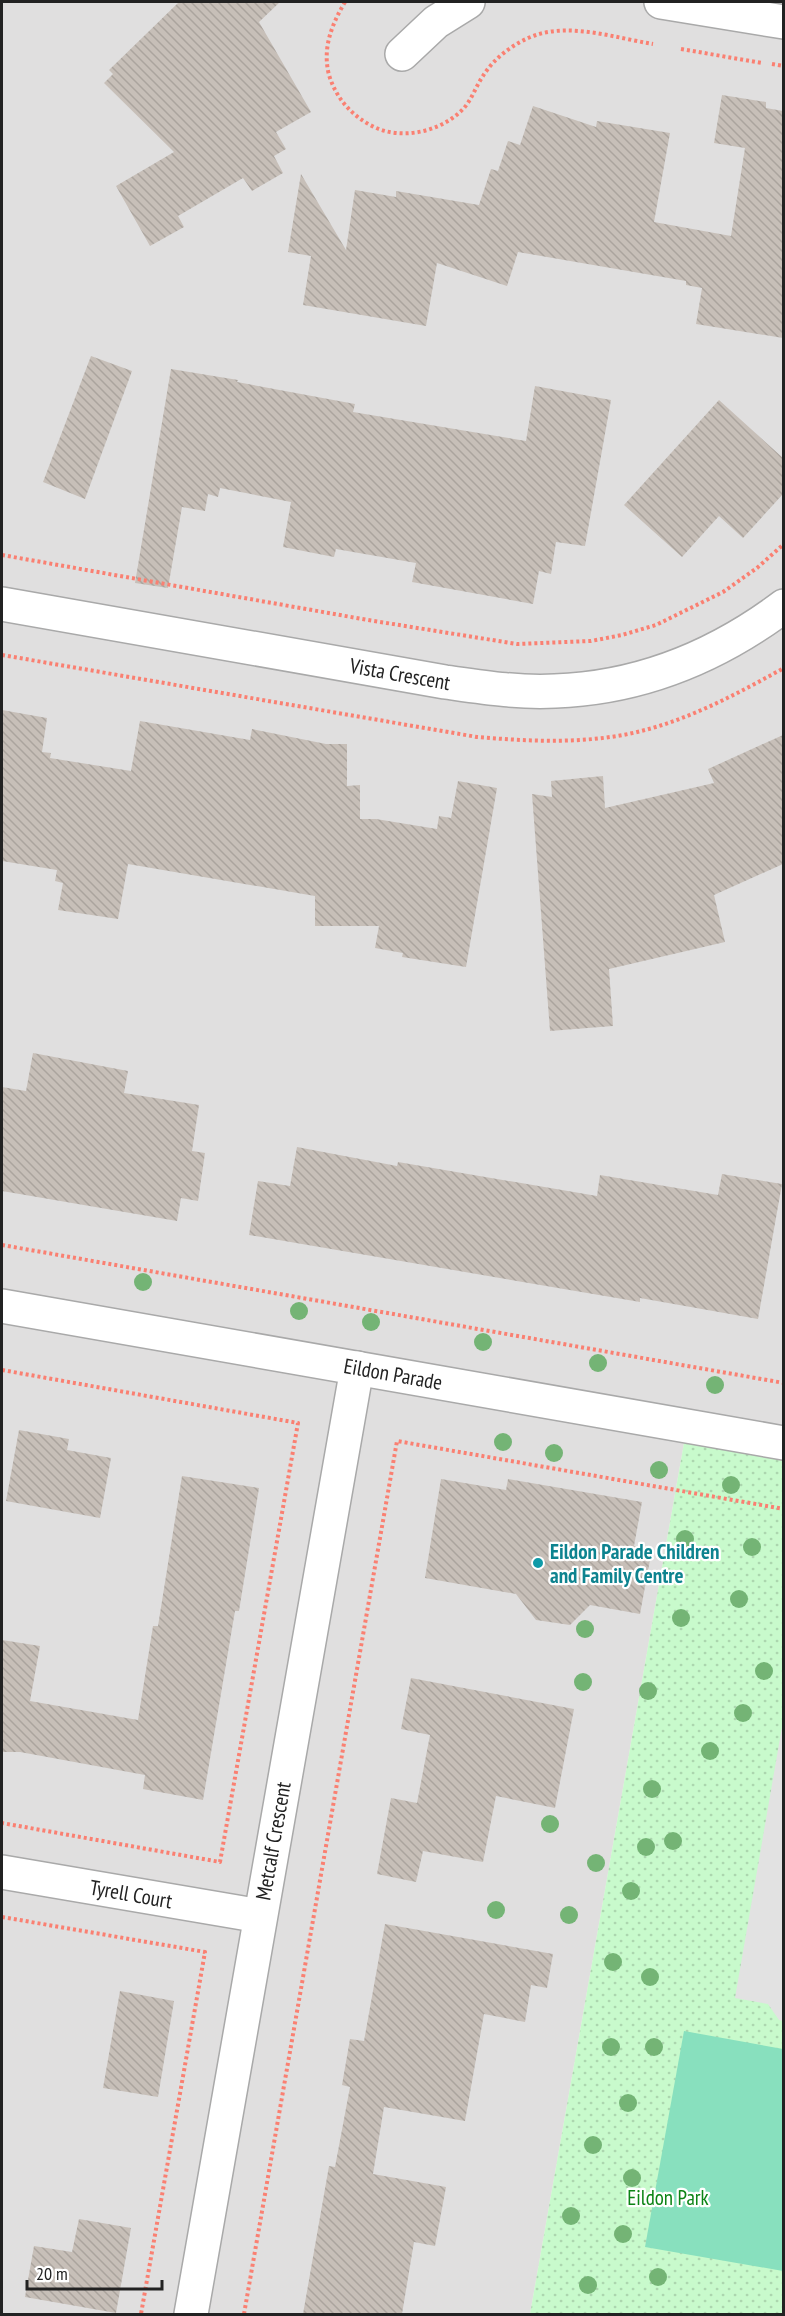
<svg xmlns="http://www.w3.org/2000/svg" width="785" height="2316" font-family="'PT Sans Narrow',sans-serif">
  <style>
    .residential { fill: #e0dfdf }
    .park { fill: url(#park-dots) }
    .pitch { fill: #88e0be }
    .parking { fill: #e2e2e2 }
    .building { fill: url(#building-back-hatch) }
    .lines { fill: none; stroke-linecap: round; stroke-linejoin: round }
    .minor-casing { stroke: #a9a9a9; stroke-width: 36 }
    .path { stroke: #fa8072; stroke-width: 4; stroke-dasharray: 3 3; stroke-linecap: butt }
    .minor { stroke: #fff; stroke-width: 33 }
    .tree { fill: #74b475 }
    .culture-dot { fill: #0f9aa8; stroke: #fff; stroke-width: 2 }
    .labels { text-anchor: middle; dominant-baseline: central; stroke-width: 4.5; stroke-linejoin: round; paint-order: stroke }
    .street-label { font-size: 21px; fill: #222; stroke: #fff }
    .culture-label { font-size: 21px; font-weight: bold; fill: #0d838f; stroke: #fff; text-anchor: start }
    .park-label { font-size: 21px; fill: #0c8416; stroke: #fff }
  </style>
  <defs>
    <pattern id="park-dots" width="8" height="8" patternUnits="userSpaceOnUse" patternTransform="scale(1.5)"><rect width="8" height="8" fill="#c8facc"/><path d="M2 2h.1M6 6h.1" fill="none" stroke="#acd6af" stroke-width="1.8" stroke-linecap="round"/></pattern>
    <pattern id="building-back-hatch" width="6" height="6" patternUnits="userSpaceOnUse" patternTransform="scale(1.5)"><rect width="6" height="6" fill="#c7bfb8"/><path d="M-1 5l2 2M0 0l6 6M5-1l2 2" fill="none" stroke="#aba49e"/></pattern>
  </defs>
  <rect width="100%" height="100%" fill="#f2efe9"/>
  <path class="residential" d="M2,2H783V1443L687,1426L530,2314H2Z"/>
  <path class="park" d="M687,1426L783,1443V2314H530Z"/>
  <path class="pitch" d="M684,2031L783,2049V2271L645,2247Z"/>
  <path class="parking" d="M783,1721V2021L779,2020L768,2004L735,1998Z"/>
  <g class="building">
    <path d="M179,2H280L259,22L311,112L276,132L286,149L274,156L283,173L252,191L243,178L178,216L184,227L150,246L116,186L174,152L104,83L113,74L109,70Z"/>
    <path d="M722,95L766,102V108L783,111V338L696,324L702,288L686,285V281L518,252L507,286L437,263L426,326L303,305L311,256L288,252L301,174L346,250L355,190L396,197V191L479,205L491,169L498,171L508,141L520,145L533,106L596,127L597,121L670,133L654,222L731,236L745,148L714,143Z"/>
    <path d="M91,356L132,371L85,499L43,482Z"/>
    <path d="M171,369L238,380L237,382L355,404L353,412L526,441L535,386L611,400L585,546L556,542L551,574L539,571L533,604L412,582L416,563L336,549L334,557L283,547L291,502L220,488L218,497L208,494L205,511L182,507L168,588L135,583Z"/>
    <path d="M719,400L783,458V494L743,538L719,516L682,557L624,505Z"/>
    <path d="M2,710L47,718L42,752L51,753L50,758L131,771L140,721L250,740L252,729L326,744H347V786L360,785V819H376L437,829L439,816L451,818L458,781L497,788L466,967L402,957L403,953L375,948L379,926H315V896L128,864L118,919L58,910L63,883L55,881L57,870L2,861Z"/>
    <path d="M783,735V864L714,895L725,942L609,969L613,1026L550,1031L532,794L552,797L551,781L603,776L605,808L714,783L708,769Z"/>
    <path d="M33,1053L128,1071L124,1093L199,1105L192,1151L205,1153L198,1201L181,1198L177,1221L2,1191V1087L26,1091Z"/>
    <path d="M297,1147L397,1166L398,1162L597,1196L600,1175L718,1195L722,1174L782,1184L758,1319L640,1298V1302L249,1235L258,1181L290,1186Z"/>
    <path d="M19,1430L69,1439L67,1450L111,1458L100,1518L6,1501Z"/>
    <path d="M182,1476L259,1488L239,1611H235L203,1800L143,1789L145,1775L20,1752H2V1640L40,1646L30,1701L138,1720L153,1626H158Z"/>
    <path d="M441,1479L506,1490L508,1479L642,1502L634,1546L652,1549L640,1614L590,1605L570,1625L536,1620L516,1594L425,1578Z"/>
    <path d="M411,1678L574,1709L555,1808L496,1796L483,1862L423,1851L416,1882L377,1874L391,1798L417,1803L430,1735L401,1729Z"/>
    <path d="M385,1924L553,1954L547,1988L531,1985L525,2022L484,2014L465,2121L384,2107L373,2174L446,2187L435,2246L414,2242L402,2314H303L329,2166L335,2167L350,2087L342,2085L350,2039L364,2041Z"/>
    <path d="M120,1991L174,2001L158,2097L103,2088Z"/>
    <path d="M79,2219L131,2228L116,2313L25,2297L34,2246L72,2252Z"/>
  </g>
  <g class="lines">
    <defs>
      <g id="minor">
        <path d="M661,2L784,22"/>
        <path d="M402,54L436,22L468,2"/>
        <path d="M2,604L445,682C481,687 518,693 555,691C640,688 716,657 784,606"/>
        <path d="M2,1306L784,1443"/>
        <path d="M2,1872L260,1916"/>
        <path d="M191,2314L357,1368"/>
      </g>
    </defs>
    <use href="#minor" class="minor-casing"/>
    <g class="path">
      <path d="M345,2C332,24 322,48 329,75C336,98 351,115 372,126C401,141 442,132 464,108C472,99 476,86 483,76C494,58 515,42 536,35C572,23 616,38 653,44"/>
      <path d="M681,49L762,63"/>
      <path d="M772,64L784,66"/>
      <path d="M2,555L368,620L517,644L591,641L622,635L656,625L723,592L757,568L784,544"/>
      <path d="M2,655L477,737C527,741 578,744 628,734C683,723 735,695 784,668"/>
      <path d="M2,1245L784,1383"/>
      <path d="M2,1370L298,1423L220,1862L2,1823"/>
      <path d="M2,1917L205,1952L141,2314"/>
      <path d="M244,2314L397,1441L784,1509"/>
    </g>
    <use href="#minor" class="minor"/>
  </g>
  <g class="tree">
    <circle cx="143" cy="1282" r="9"/>
    <circle cx="299" cy="1311" r="9"/>
    <circle cx="371" cy="1322" r="9"/>
    <circle cx="483" cy="1342" r="9"/>
    <circle cx="598" cy="1363" r="9"/>
    <circle cx="715" cy="1385" r="9"/>
    <circle cx="503" cy="1442" r="9"/>
    <circle cx="554" cy="1453" r="9"/>
    <circle cx="659" cy="1470" r="9"/>
    <circle cx="731" cy="1485" r="9"/>
    <circle cx="685" cy="1539" r="9"/>
    <circle cx="752" cy="1547" r="9"/>
    <circle cx="739" cy="1599" r="9"/>
    <circle cx="681" cy="1618" r="9"/>
    <circle cx="585" cy="1629" r="9"/>
    <circle cx="764" cy="1671" r="9"/>
    <circle cx="583" cy="1682" r="9"/>
    <circle cx="648" cy="1691" r="9"/>
    <circle cx="743" cy="1713" r="9"/>
    <circle cx="710" cy="1751" r="9"/>
    <circle cx="652" cy="1789" r="9"/>
    <circle cx="550" cy="1824" r="9"/>
    <circle cx="673" cy="1841" r="9"/>
    <circle cx="646" cy="1847" r="9"/>
    <circle cx="596" cy="1863" r="9"/>
    <circle cx="631" cy="1891" r="9"/>
    <circle cx="496" cy="1910" r="9"/>
    <circle cx="569" cy="1915" r="9"/>
    <circle cx="613" cy="1962" r="9"/>
    <circle cx="650" cy="1977" r="9"/>
    <circle cx="611" cy="2047" r="9"/>
    <circle cx="654" cy="2047" r="9"/>
    <circle cx="628" cy="2103" r="9"/>
    <circle cx="593" cy="2145" r="9"/>
    <circle cx="632" cy="2178" r="9"/>
    <circle cx="571" cy="2216" r="9"/>
    <circle cx="623" cy="2234" r="9"/>
    <circle cx="658" cy="2277" r="9"/>
    <circle cx="588" cy="2285" r="9"/>
  </g>
  <circle class="culture-dot" cx="538" cy="1563" r="6"/>
  <g class="labels">
    <g class="street-label">
      <text transform="translate(400 674) rotate(10)">Vista Crescent</text>
      <text transform="translate(393 1374) rotate(10)">Eildon Parade</text>
      <text transform="translate(273 1841) rotate(-80)">Metcalf Crescent</text>
      <text transform="translate(131 1894) rotate(10)">Tyrell Court</text>
    </g>
    <g class="culture-label">
      <text x="550" y="1551">Eildon Parade Children<tspan x="550" dy="24">and Family Centre</tspan></text>
    </g>
    <g class="park-label">
      <text x="668" y="2197">Eildon Park</text>
    </g>
  </g>
  <rect width="785" height="2316" fill="none" stroke="#222222" stroke-width="6"/>
  <path d="M27 2280v9h135v-9" fill="none" stroke="#222222" stroke-width="3"/>
  <text x="36" y="2280" font-size="18" fill="#222222" stroke="#ffffff" stroke-width="4.5" paint-order="stroke">20 m</text>
</svg>
